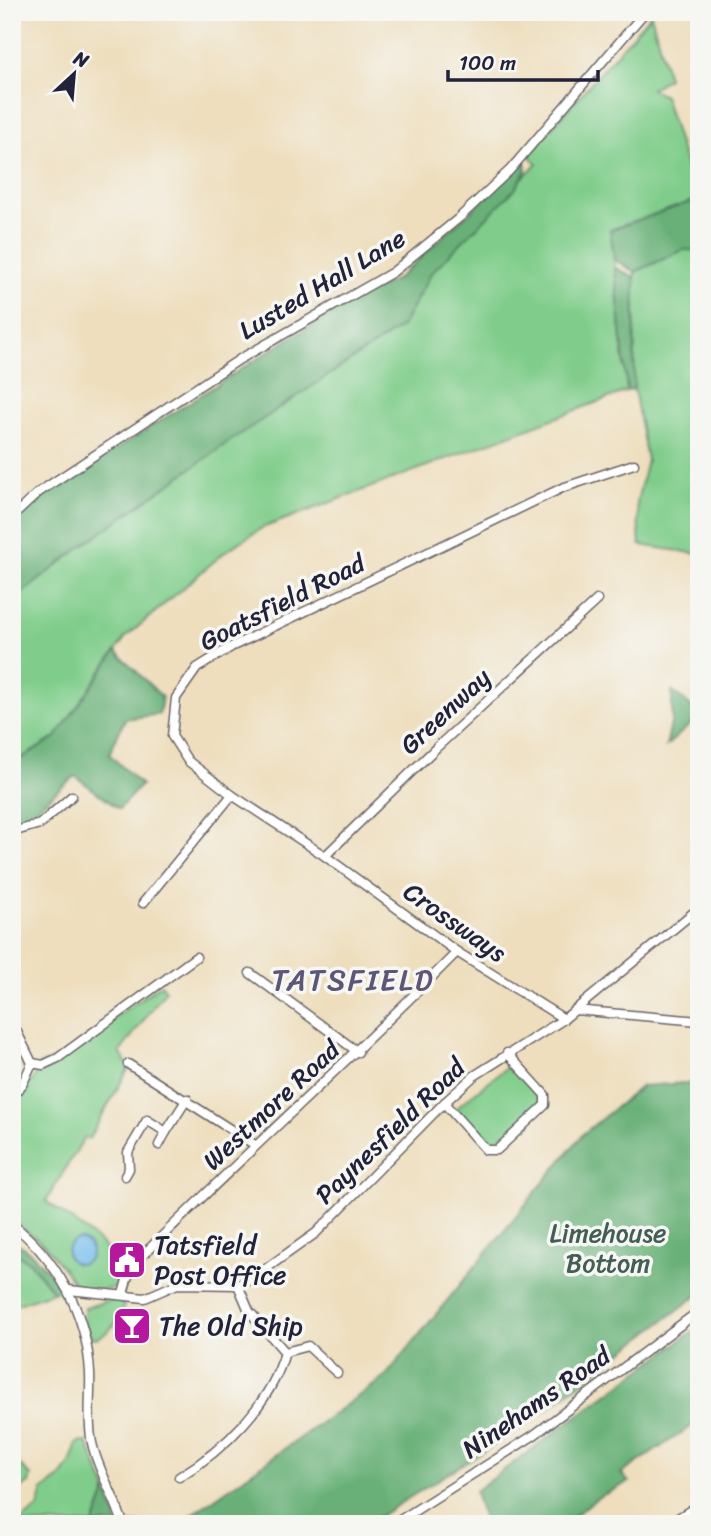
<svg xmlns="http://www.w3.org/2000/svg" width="711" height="1536" font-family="Sriracha,sans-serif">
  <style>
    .green { fill: #80cd8b; stroke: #517863; stroke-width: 2 }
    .forest { fill: #68b077; stroke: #456959; stroke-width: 2 }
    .water { fill: #72bdeb; stroke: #4a7093; stroke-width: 2 }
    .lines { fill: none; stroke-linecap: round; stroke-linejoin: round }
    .street-casing { stroke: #696468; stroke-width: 11 }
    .street { stroke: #fff; stroke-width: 8 }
    .labels { text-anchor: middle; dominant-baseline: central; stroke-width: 7; stroke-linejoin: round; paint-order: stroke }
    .street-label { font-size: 26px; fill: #22223b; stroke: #f6f6f2 }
    .park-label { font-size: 26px; fill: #435e57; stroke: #f6f6f2 }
    .poi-label { font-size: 26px; fill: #22223b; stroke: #f6f6f2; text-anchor: start }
    .quarter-label { font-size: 30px; letter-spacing: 2px; fill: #5e5676; stroke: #f6f6f2 }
  </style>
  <rect width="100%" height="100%" fill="#f6f6f2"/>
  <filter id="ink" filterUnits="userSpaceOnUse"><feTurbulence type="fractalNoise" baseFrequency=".0143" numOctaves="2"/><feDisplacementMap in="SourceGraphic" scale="14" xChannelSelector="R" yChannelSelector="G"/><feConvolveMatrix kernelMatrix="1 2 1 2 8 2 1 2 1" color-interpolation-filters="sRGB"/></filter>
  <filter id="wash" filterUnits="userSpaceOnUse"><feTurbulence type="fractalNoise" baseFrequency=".00686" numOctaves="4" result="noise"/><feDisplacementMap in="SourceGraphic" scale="28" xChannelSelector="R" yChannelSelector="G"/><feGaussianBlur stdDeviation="1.57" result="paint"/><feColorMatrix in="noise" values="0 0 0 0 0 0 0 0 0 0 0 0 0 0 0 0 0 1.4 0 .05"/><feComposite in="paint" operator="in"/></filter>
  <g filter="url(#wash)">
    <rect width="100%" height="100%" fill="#eedebd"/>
    <g class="green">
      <path d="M651,14L668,78L651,89L664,96L697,201L611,230L627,391L262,528L226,551L125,638L56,737L12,764V601L86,543L227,443L402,326L431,273L537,163L528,155Z"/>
      <path d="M683,250H699V554L640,545L637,502L647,460L634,389L635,272Z"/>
      <path d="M161,984L166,990L120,1052L129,1068L89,1139L84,1138L46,1201C67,1218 121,1252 126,1278L120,1287L82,1293L45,1246L12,1219V1100L34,1079L39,1065L58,1059Z"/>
      <path d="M508,1066L513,1067L539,1098L540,1104L497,1140L487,1143L456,1108Z"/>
      <path d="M12,1252L30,1262L53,1292L12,1306Z"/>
      <path d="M116,1298L124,1305C123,1317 107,1337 94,1338C84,1331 82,1319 85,1308Z"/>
      <path d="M87,1442L107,1490L94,1524H17L38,1508L43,1490L60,1478L70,1464L77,1443Z"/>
      <path d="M12,1458L31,1476L29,1483L12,1494V1484L20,1477L12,1468Z"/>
    </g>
    <g class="forest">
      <path d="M525,161L526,171L516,188L431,273L402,326L227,443L86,543L12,601V525L40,498L271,350L355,299L397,279Z"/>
      <path d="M699,199V250H683L635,272L615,260L610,230Z"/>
      <path d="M615,268L635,277L634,389L627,391Z"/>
      <path d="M116,651L162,697L159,714L125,719L109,754L141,785L119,809L75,776L23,819H12V764L56,737Z"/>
      <path d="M672,691L699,712V717L666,746L672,719Z"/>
      <path d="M699,1082V1294L524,1426L367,1524H128L183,1521L385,1377L583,1134L642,1086Z"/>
      <path d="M12,1239L32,1254L64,1288L53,1292L30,1262L12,1252Z"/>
      <path d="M699,1327V1421L621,1474L629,1482L597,1498L564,1524H484L475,1491Z"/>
      <path d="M107,1490L118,1524H94Z"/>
    </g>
    <circle class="water" cx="79" cy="1252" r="12"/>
  </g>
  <g filter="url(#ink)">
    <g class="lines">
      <defs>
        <g id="street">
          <path d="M12,517L39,492L240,359L393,272L459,218L510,170L645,12"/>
          <path d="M12,832L40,824L72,796"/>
          <path d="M325,856L436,748L597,600"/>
          <path d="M143,903L232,795"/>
          <path d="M250,973L358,1052"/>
          <path d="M575,1010L699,1021"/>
          <path d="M564,1019L457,952L325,856L232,795L188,761L172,736L176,698L197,668L231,647L562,488L634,464"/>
          <path d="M12,1022L32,1063L22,1085L12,1095"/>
          <path d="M32,1063L43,1065L58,1058L196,957"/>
          <path d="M128,1064L255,1145"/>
          <path d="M444,1103L486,1150H497L545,1105V1095L507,1053"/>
          <path d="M159,1145L166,1132"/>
          <path d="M125,1176L129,1169L128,1152L147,1120L166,1132L187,1099"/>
          <path d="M12,1224C58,1260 87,1314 90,1373C91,1396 87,1421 92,1443C98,1471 115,1496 123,1524"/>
          <path d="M238,1285L249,1311L285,1352"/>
          <path d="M69,1290L145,1298L177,1284L238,1285L250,1280L316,1233L444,1103L474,1076L564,1019L699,908"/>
          <path d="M123,1294L130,1269L145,1253C248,1151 355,1055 457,952"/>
          <path d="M179,1477C224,1450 271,1404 285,1352L308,1346L337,1373"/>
          <path d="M394,1524L534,1435L699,1311"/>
          <path d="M669,1524L699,1505"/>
        </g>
      </defs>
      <use href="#street" class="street-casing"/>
      <use href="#street" class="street"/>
    </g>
  </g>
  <defs>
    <symbol id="civic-square" viewBox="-11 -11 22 22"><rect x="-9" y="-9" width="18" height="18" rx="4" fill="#b5179e" stroke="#f6f6f2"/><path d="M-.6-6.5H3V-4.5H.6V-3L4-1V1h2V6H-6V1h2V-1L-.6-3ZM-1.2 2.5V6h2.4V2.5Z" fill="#fff"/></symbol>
    <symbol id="bar-square" viewBox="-11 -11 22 22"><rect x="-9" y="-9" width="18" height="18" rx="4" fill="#b5179e" stroke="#f6f6f2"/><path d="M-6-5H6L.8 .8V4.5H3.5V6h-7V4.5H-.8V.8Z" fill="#fff"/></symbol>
  </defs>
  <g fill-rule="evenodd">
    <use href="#civic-square" x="105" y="1238" width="44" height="44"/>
    <use href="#bar-square" x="110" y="1304" width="44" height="44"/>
  </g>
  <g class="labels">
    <g class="street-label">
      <text transform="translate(322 284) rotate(-31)">Lusted Hall Lane</text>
      <text transform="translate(282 602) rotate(-27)">Goatsfield Road</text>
      <text transform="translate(445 711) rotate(-43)">Greenway</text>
      <text transform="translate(455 922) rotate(35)">Crossways</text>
      <text transform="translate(271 1105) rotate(-43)">Westmore Road</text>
      <text transform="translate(390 1131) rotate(-44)">Paynesfield Road</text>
      <text transform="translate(536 1402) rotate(-35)">Ninehams Road</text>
    </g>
    <g class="park-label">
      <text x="608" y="1233">Limehouse<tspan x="608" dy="30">Bottom</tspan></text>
    </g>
    <g class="poi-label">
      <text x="154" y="1245">Tatsfield<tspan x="154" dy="30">Post Office</tspan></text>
      <text x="159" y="1326">The Old Ship</text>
    </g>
    <g class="quarter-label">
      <text x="353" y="980">TATSFIELD</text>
    </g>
  </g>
  <rect width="711" height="1536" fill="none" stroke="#f6f6f2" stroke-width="42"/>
  <g transform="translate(74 74) rotate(26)" stroke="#f6f6f2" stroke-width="5" paint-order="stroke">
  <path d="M0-5L12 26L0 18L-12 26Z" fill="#22223b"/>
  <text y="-10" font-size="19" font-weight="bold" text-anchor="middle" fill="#22223b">N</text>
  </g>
  <path d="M448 70v10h150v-10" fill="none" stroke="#22223b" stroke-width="3.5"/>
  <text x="459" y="70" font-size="21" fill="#22223b" stroke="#f6f6f2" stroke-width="5" paint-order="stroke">100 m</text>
</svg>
